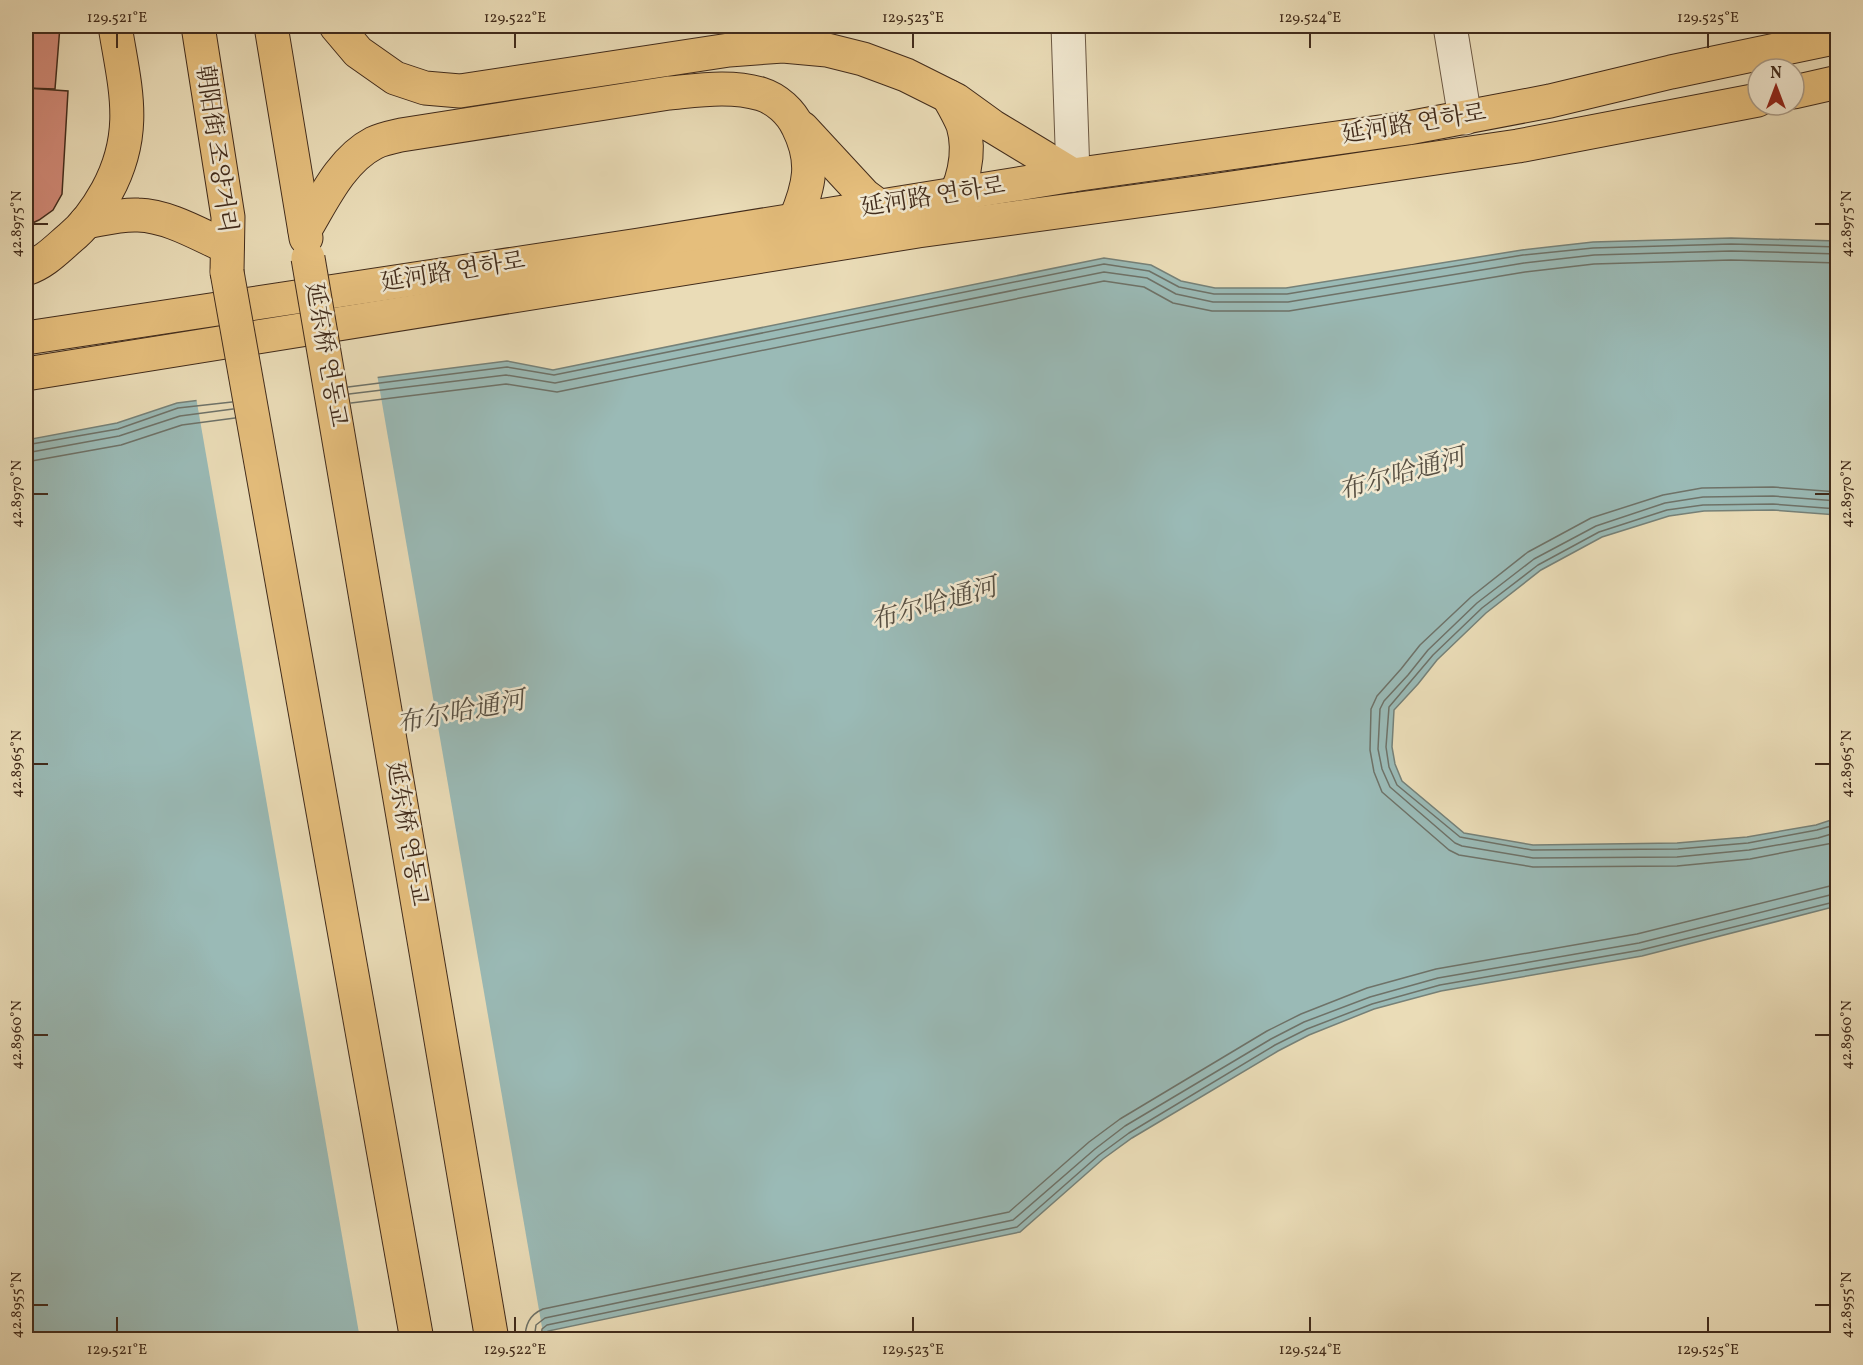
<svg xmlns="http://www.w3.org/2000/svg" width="1863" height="1365" font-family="Vollkorn,'Noto Serif SC','Noto Serif KR',serif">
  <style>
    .water { fill: #9abab6; stroke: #768178; stroke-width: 1.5 }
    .pier { fill: #eadcb7 }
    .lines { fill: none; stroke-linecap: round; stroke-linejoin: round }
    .shore { stroke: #6e7268; stroke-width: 1.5 }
    .building { fill: #d18977; stroke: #412b1b; stroke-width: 1.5 }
    .minor-casing { stroke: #6b5742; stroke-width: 35 }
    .major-casing { stroke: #412b1b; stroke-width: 35 }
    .minor { stroke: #f1e8d0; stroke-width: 33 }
    .major { stroke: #e5be7c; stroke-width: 33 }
    .major-bridge-casing { stroke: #412b1b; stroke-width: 35; stroke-linecap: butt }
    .major-bridge { stroke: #e5be7c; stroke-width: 33 }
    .ticks { fill: none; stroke: #412b1b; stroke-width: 2 }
    .labels { text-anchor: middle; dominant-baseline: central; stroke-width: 5; stroke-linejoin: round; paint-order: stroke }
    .street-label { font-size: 24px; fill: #412b1b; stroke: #f1e8d0 }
    .water-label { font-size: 26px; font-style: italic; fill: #574f42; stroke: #f1e8d0 }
    .neatline { fill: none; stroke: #412b1b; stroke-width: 2 }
    .ticks-label { font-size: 15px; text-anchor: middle; fill: #412b1b }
  </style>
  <rect width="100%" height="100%" fill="#eadcb7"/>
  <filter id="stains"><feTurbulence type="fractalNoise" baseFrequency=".00333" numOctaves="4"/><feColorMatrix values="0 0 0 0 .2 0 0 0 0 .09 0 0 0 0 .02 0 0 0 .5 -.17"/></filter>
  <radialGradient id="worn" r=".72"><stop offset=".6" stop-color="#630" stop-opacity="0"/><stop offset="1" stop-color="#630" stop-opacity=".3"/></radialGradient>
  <path class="water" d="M1731,238L1837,241V515L1773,510L1704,511L1669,516L1602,537L1541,570L1486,613L1437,660L1418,684L1394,710L1392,747L1395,764L1402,781L1464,833L1533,845L1677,843L1747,837L1816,825L1837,818V906L1642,956L1441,991L1374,1009L1309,1035L1278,1051L1132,1138L1103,1159L1020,1232L548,1331L547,1339L26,1340V440L117,423L177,403L507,361L553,370L1104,258L1151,265L1181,281L1215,288H1286L1522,250L1593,242Z"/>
  <path class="pier" d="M377,374L544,1339H360L196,397Z"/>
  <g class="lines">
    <g class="shore">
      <path d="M348,387L507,367L554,375L1104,264L1149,271L1179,287L1214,294H1287L1523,255L1593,248L1731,244L1838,247"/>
      <path d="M349,394L506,375L555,383L1104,272L1147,278L1176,294L1213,302H1288L1524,263L1594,255L1731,251L1838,254"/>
      <path d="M351,403L506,384L557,392L1104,281L1144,287L1173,303L1212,311H1289L1525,272L1594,264L1731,260L1838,263"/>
      <path d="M26,445L118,429L178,408L232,402"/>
      <path d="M26,453L119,436L180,416L233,409"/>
      <path d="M26,462L121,445L182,425L235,418"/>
      <path d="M1838,492L1773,487L1702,488L1663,495L1591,518L1528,552L1471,597L1420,645L1401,669L1377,696L1371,709L1370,750L1374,772L1382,792L1449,850L1459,855L1533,867L1677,866L1750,859L1838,842"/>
      <path d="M1838,501L1773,496L1703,497L1665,503L1596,526L1534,559L1477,603L1428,650L1408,675L1384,701L1380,709L1378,749L1382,769L1390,787L1455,843L1462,846L1533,858L1677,857L1749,850L1818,838L1838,832"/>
      <path d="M1838,509L1773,504L1703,505L1667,510L1599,532L1538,565L1482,608L1433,655L1389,707L1386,747L1389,767L1397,785L1460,837L1532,850L1678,849L1748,843L1817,830L1838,824"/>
      <path d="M525,1340C525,1325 529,1315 543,1309L1009,1212L1089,1142L1120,1119L1267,1031L1301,1014L1367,988L1436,969L1637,934L1838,884"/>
      <path d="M534,1340L536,1325L545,1318L1013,1220L1095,1149L1125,1126L1271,1039L1304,1022L1370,997L1438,978L1639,943L1838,893"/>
      <path d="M541,1340L542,1329L547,1325L1017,1227L1099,1155L1129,1133L1275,1045L1307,1029L1372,1004L1440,985L1641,950L1838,901"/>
    </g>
  </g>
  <g class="building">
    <path d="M26,26H60L55,89L26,88Z"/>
    <path d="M26,88L68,91L62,194L53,210L39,220L26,226Z"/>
  </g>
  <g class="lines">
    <defs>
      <g id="minor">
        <path d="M1068,26L1073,175"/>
        <path d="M1450,26L1465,118"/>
      </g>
      <g id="major">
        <path d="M198,26L228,217L227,272"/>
        <path d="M271,26L306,238"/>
        <path d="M336,26L358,52L395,78L425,88L460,91L729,50L783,46L827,50L863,59L906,75L956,100L992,126L1073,175"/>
        <path d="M1794,92L1838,82"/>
        <path d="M802,128L864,195L891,215"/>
        <path d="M945,209C964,189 971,152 963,125C959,115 953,105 948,96"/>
        <path d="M86,222C103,219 121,214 138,215C169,216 200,235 227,247"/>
        <path d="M305,230C323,200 341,160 374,143C382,139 392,137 401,135L669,93C700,90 731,85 761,94C777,99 791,112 798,127C815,161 810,185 795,220"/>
        <path d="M26,269C44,263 56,250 70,238C86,225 97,209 107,191C139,132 125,88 115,26"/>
        <path d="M26,338L639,245L1073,175L1408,128L1550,101L1671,72L1838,37"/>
        <path d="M26,374L918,231L1211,191L1518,146L1758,100"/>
      </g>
    </defs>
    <use href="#minor" class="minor-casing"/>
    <use href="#major" class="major-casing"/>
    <use href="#minor" class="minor"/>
    <use href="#major" class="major"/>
    <defs>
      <g id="major-bridge">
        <path d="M308,258L492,1340"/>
        <path d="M227,272L417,1340"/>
      </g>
    </defs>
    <use href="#major-bridge" class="major-bridge-casing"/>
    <use href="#major-bridge" class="major-bridge"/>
  </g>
  <path class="ticks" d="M117,33V48M515,33V48M913,33V48M1310,33V48M1708,33V48M33,224H48M1815,224H1830M33,494H48M1815,494H1830M33,764H48M1815,764H1830M33,1035H48M1815,1035H1830M33,1305H48M1815,1305H1830M117,1317V1332M515,1317V1332M913,1317V1332M1310,1317V1332M1708,1317V1332"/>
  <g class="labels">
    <g class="street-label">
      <text transform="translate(1414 125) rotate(-9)">延河路 연하로</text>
      <text transform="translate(215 149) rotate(82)">朝阳街 조양거리</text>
      <text transform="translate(933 198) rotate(-9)">延河路 연하로</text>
      <text transform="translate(453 273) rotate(-9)">延河路 연하로</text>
      <text transform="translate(325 355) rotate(80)">延东桥 연동교</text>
      <text transform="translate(406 834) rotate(80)">延东桥 연동교</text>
    </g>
    <g class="water-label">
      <text transform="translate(1402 475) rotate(-16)">布尔哈通河</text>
      <text transform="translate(934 605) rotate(-16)">布尔哈通河</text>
      <text transform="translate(461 713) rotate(-11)">布尔哈通河</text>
    </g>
  </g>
  <rect width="1863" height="1365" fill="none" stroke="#eadcb7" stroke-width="66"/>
  <g transform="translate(1776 87)"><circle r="28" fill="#f1e8d0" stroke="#ab9c88" stroke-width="1.5"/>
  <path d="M0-4.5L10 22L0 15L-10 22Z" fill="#8f2418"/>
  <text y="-9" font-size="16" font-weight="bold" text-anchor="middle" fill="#412b1b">N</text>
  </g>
  <rect x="33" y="33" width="1797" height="1299" class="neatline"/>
  <g class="ticks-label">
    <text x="117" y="22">129.521°E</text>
    <text x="515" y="22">129.522°E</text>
    <text x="913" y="22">129.523°E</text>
    <text x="1310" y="22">129.524°E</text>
    <text x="1708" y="22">129.525°E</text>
    <text transform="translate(16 224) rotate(-90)" y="5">42.8975°N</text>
    <text transform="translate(1846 224) rotate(-90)" y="5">42.8975°N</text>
    <text transform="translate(16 494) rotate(-90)" y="5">42.8970°N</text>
    <text transform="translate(1846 494) rotate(-90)" y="5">42.8970°N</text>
    <text transform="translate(16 764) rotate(-90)" y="5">42.8965°N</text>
    <text transform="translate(1846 764) rotate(-90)" y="5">42.8965°N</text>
    <text transform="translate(16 1035) rotate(-90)" y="5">42.8960°N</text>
    <text transform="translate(1846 1035) rotate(-90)" y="5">42.8960°N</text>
    <text transform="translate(16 1305) rotate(-90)" y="5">42.8955°N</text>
    <text transform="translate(1846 1305) rotate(-90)" y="5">42.8955°N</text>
    <text x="117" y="1354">129.521°E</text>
    <text x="515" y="1354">129.522°E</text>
    <text x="913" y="1354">129.523°E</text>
    <text x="1310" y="1354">129.524°E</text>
    <text x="1708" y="1354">129.525°E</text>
  </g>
  <rect width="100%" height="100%" filter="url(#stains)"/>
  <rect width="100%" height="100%" fill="url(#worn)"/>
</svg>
